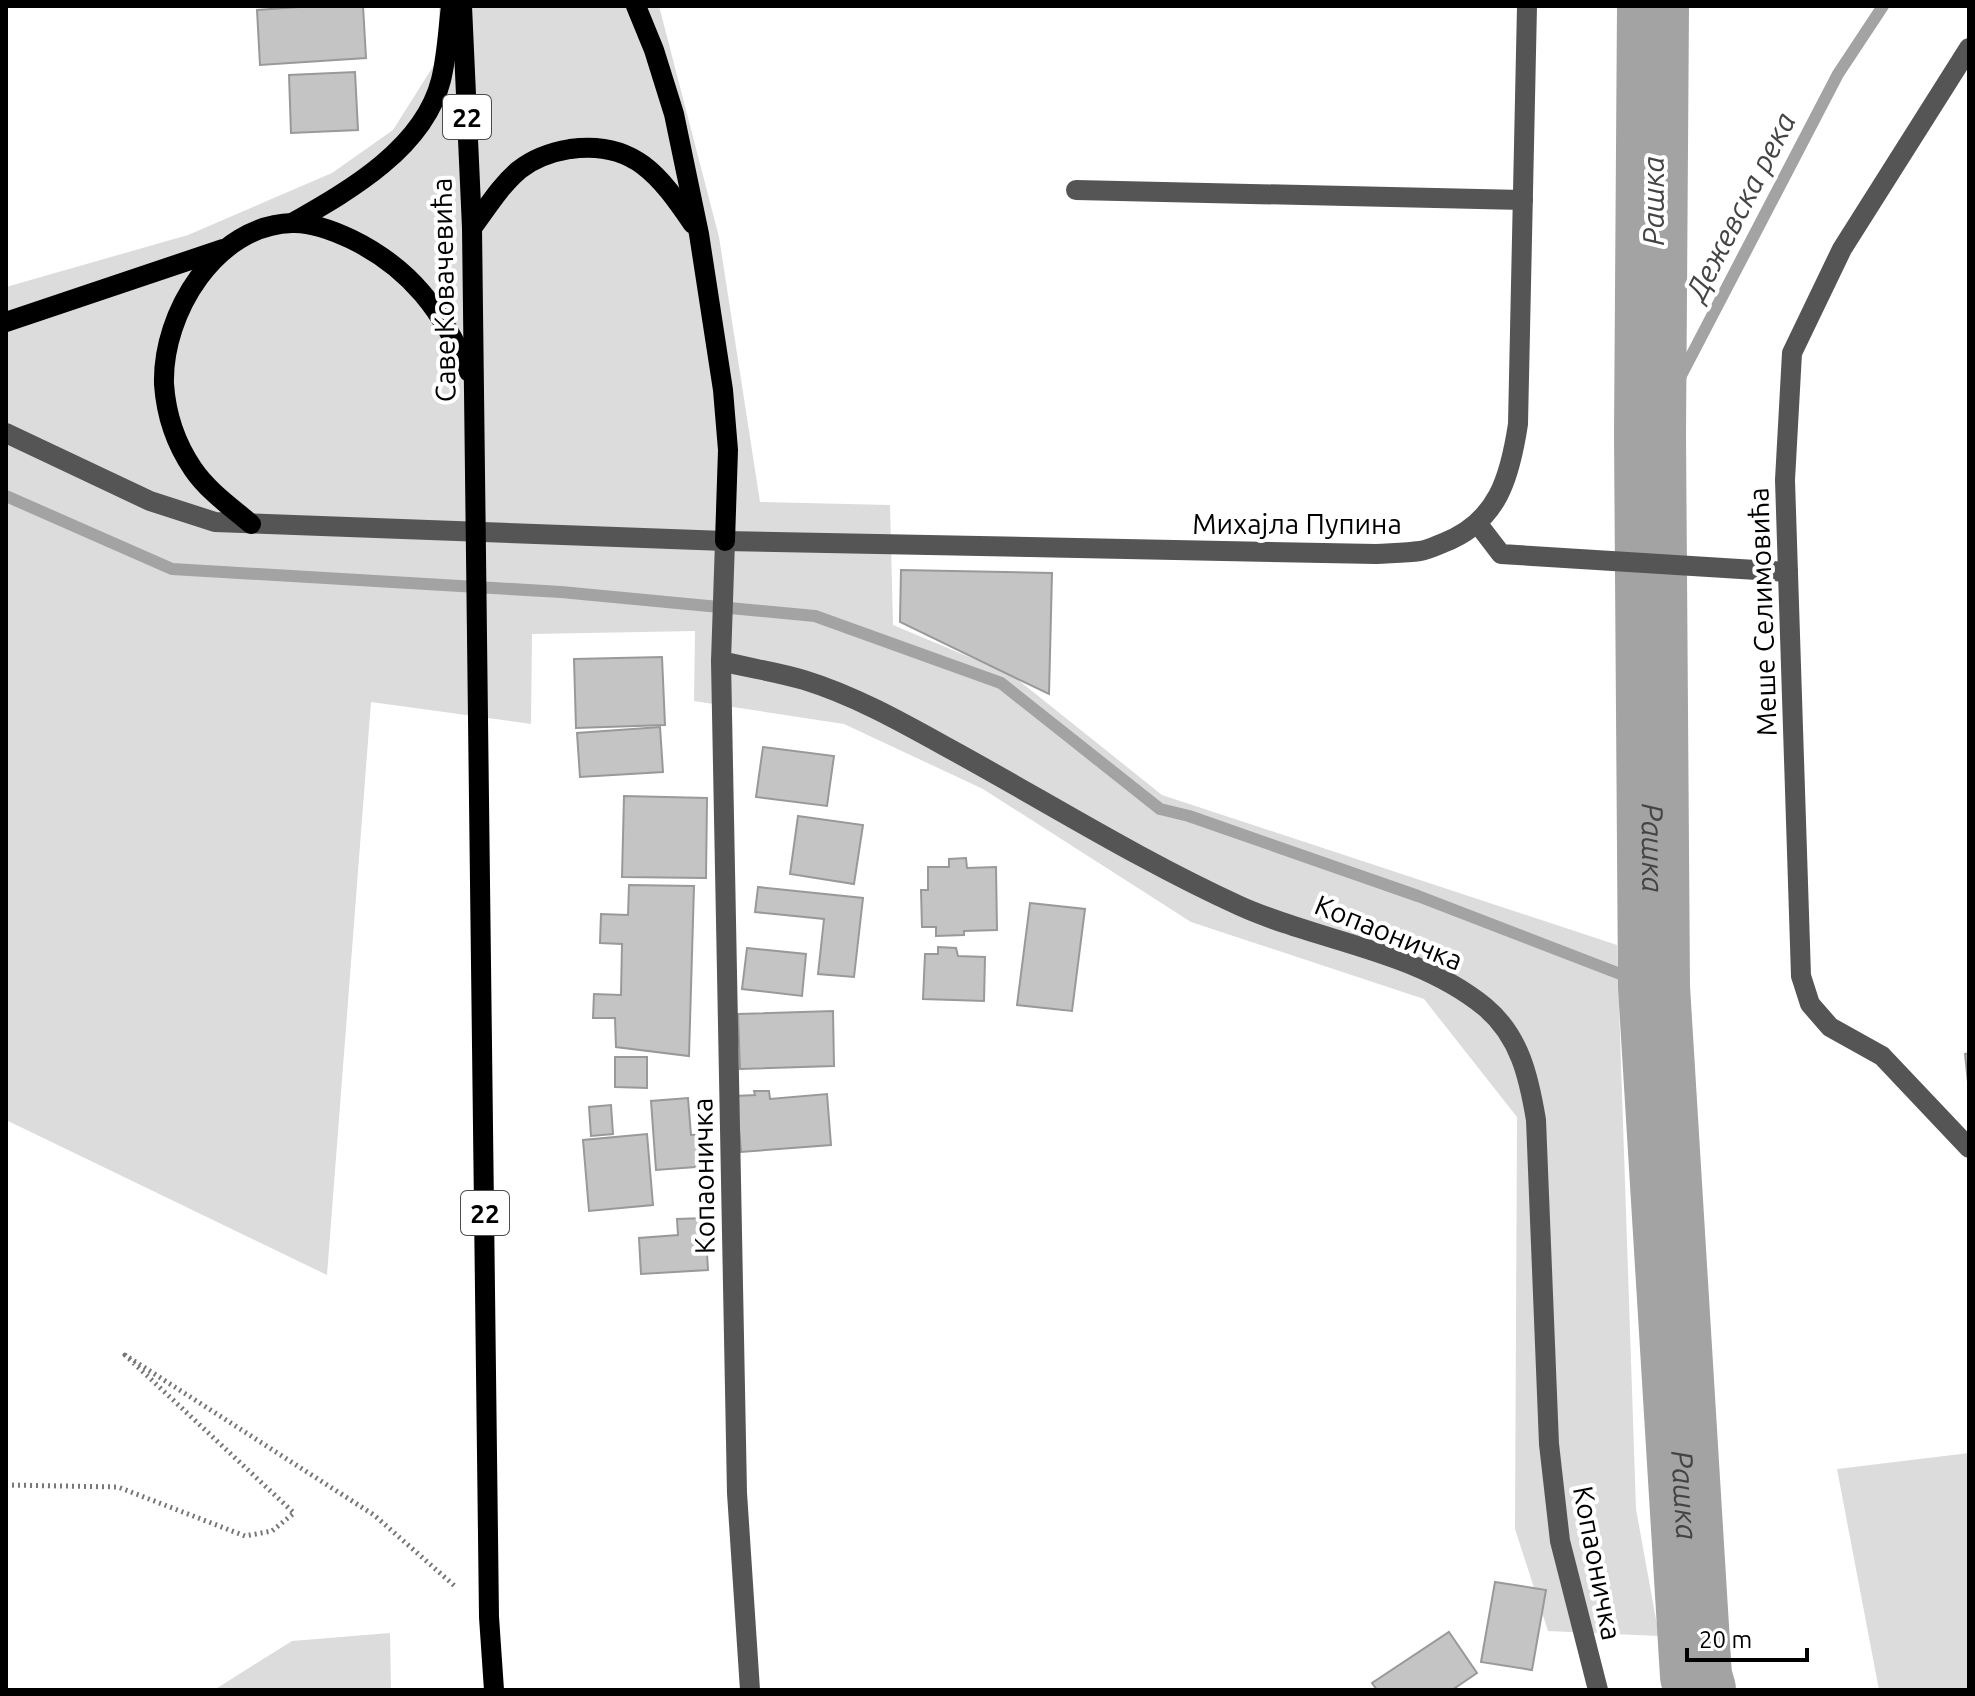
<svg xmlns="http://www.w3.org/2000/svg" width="1975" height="1696" font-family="Ubuntu,sans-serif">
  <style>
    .green { fill: #dcdcdc }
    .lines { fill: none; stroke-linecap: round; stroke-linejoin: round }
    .stream { stroke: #a3a3a3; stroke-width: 12 }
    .river { stroke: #a3a3a3; stroke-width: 72 }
    .building { fill: #c4c4c4; stroke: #999; stroke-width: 2 }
    .path { stroke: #777; stroke-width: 5; stroke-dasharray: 2 4; stroke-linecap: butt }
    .minor { stroke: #555; stroke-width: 20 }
    .major { stroke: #000; stroke-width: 20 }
    .labels { text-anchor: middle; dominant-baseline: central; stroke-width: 8; stroke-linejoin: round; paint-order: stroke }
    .shield { fill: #fff; stroke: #4c4c4c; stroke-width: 2 }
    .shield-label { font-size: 26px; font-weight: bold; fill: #000 }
    .street-label { font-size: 28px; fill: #000; stroke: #fff }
    .water-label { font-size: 30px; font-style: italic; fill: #444; stroke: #fff }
  </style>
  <rect width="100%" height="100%" fill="#fff"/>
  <g class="green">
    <path d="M439,6H659L719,237L760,502L890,505L893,625L1012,675L1162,795L1617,945L1636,1509L1659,1636L1548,1631L1515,1529L1517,1117L1424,999L1191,922L983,789L844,724L694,701L695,631L532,634L531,724L371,702L327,1275L6,1120V287L188,235L332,173L393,130L439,57Z"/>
    <path d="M1969,1453V1690H1879L1837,1469Z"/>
    <path d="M390,1633L391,1690H214L292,1641Z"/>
  </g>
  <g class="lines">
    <g class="stream">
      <path d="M1650,435L1838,74L1883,6"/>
      <path d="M6,496L172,569L561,592L815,616L1001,683L1160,809L1189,816L1418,896L1654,987"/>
    </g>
    <path class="river" id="s1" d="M1653,6L1650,435L1654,987L1696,1676L1700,1690"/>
  </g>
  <g class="building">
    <path d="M313,6H363L366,58L260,65L257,10Z"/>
    <path d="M355,72L358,130L291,133L289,75Z"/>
    <path d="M901,570L1052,573L1049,694L900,622Z"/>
    <path d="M662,657L665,725L576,728L574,659Z"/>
    <path d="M660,727L663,772L580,777L577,733Z"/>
    <path d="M763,747L834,756L827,806L756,797Z"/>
    <path d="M624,796L707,798L706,878L622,877Z"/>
    <path d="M798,816L863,825L854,884L790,874Z"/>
    <path d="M966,858L967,868L996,867L997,930L964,931V935L936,936V927H922L921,890H928V867H949V859Z"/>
    <path d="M629,885L694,886L689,1056L616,1047L615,1018H593L594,994L621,995L622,944L600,943L601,914L628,915Z"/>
    <path d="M758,887L863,898L854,977L818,974L824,919L755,912Z"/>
    <path d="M1030,903L1085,909L1072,1011L1017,1005Z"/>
    <path d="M938,947L956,948L958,956L985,957L984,1001L923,999L925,954H938Z"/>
    <path d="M747,948L806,954L802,996L742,989Z"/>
    <path d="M833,1011L834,1066L740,1069L738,1014Z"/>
    <path d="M1969,1053V1092L1965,1054Z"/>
    <path d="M615,1057H647V1088L615,1087Z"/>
    <path d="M754,1091H769L770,1099L827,1094L831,1145L741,1152L736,1096L755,1095Z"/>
    <path d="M688,1098L691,1135L706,1134L709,1166L656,1170L651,1101Z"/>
    <path d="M611,1105L613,1134L591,1136L589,1107Z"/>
    <path d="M647,1134L653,1205L589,1211L583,1140Z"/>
    <path d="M705,1218L708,1270L641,1274L639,1238L678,1235L677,1219Z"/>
    <path d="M1495,1582L1546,1590L1532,1670L1481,1662Z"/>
    <path d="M1449,1632L1477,1673L1452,1690H1377L1372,1683Z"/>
  </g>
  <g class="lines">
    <path class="path" d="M6,1485L118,1487L245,1536L272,1531L294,1513L125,1355L374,1515L457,1588"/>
    <g class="minor">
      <path d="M1969,48L1842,249L1792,353L1785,480L1801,976L1810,1004L1830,1027L1882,1056L1969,1148"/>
      <path d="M1076,190L1523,200"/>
      <path d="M6,433L150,501L215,522L725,541L1376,554C1391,553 1406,553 1420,551C1428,550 1436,546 1443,543C1498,522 1510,477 1518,424L1527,6"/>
      <path d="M1478,524L1501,554L1788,572"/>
      <path d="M725,541L721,661C749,668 777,672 804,680C856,696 905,724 952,750C1047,802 1141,861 1240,906C1320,942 1415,950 1485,1007C1520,1036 1529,1078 1536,1120L1549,1444L1560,1541L1598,1690"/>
      <path d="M721,661L737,1493L750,1690"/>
    </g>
    <g class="major">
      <path d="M462,6L472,228L489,1617L494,1690"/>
      <path d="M636,6L654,50L674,114L699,234L723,390L728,450L725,541"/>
      <path d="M294,222C350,190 424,148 441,80C447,56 448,30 451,6"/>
      <path d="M472,228C487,208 500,186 519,170C534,158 552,152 570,149C634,140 660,176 693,224"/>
      <path d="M6,322L223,249"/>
      <path d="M251,524C231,507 208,491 193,469C176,444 166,414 164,384C162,313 216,225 292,223C312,222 334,231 351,239C411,268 443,312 469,372"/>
    </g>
  </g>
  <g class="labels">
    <g class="shield">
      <rect x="443" y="95" width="48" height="44" rx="6"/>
      <rect x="461" y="1191" width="48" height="44" rx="6"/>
    </g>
    <g class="shield-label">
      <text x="467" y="117">22</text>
      <text x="485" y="1213">22</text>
    </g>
    <g class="street-label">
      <text transform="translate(443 290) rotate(-91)">Саве Ковачевића</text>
      <text x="1297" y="523">Михајла Пупина</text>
      <text transform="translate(1762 612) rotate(-92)">Меше Селимовића</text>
      <text transform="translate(1389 932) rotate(22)">Копаоничка</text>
      <text transform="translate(703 1176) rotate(-91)">Копаоничка</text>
      <text transform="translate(1598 1563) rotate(79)">Копаоничка</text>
    </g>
    <g class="water-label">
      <text transform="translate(1653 201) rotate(-90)">Рашка</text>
      <text transform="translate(1740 206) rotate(-63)">Дежевска река</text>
      <text stroke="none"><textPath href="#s1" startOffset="842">Рашка</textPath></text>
      <text stroke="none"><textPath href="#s1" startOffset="1490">Рашка</textPath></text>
    </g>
  </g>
  <rect width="1975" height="1696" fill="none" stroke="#000000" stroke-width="16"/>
  <path d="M1687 1648v12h120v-12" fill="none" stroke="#000000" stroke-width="4"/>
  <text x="1699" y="1648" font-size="24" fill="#000000" stroke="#ffffff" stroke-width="6" paint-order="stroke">20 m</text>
</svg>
